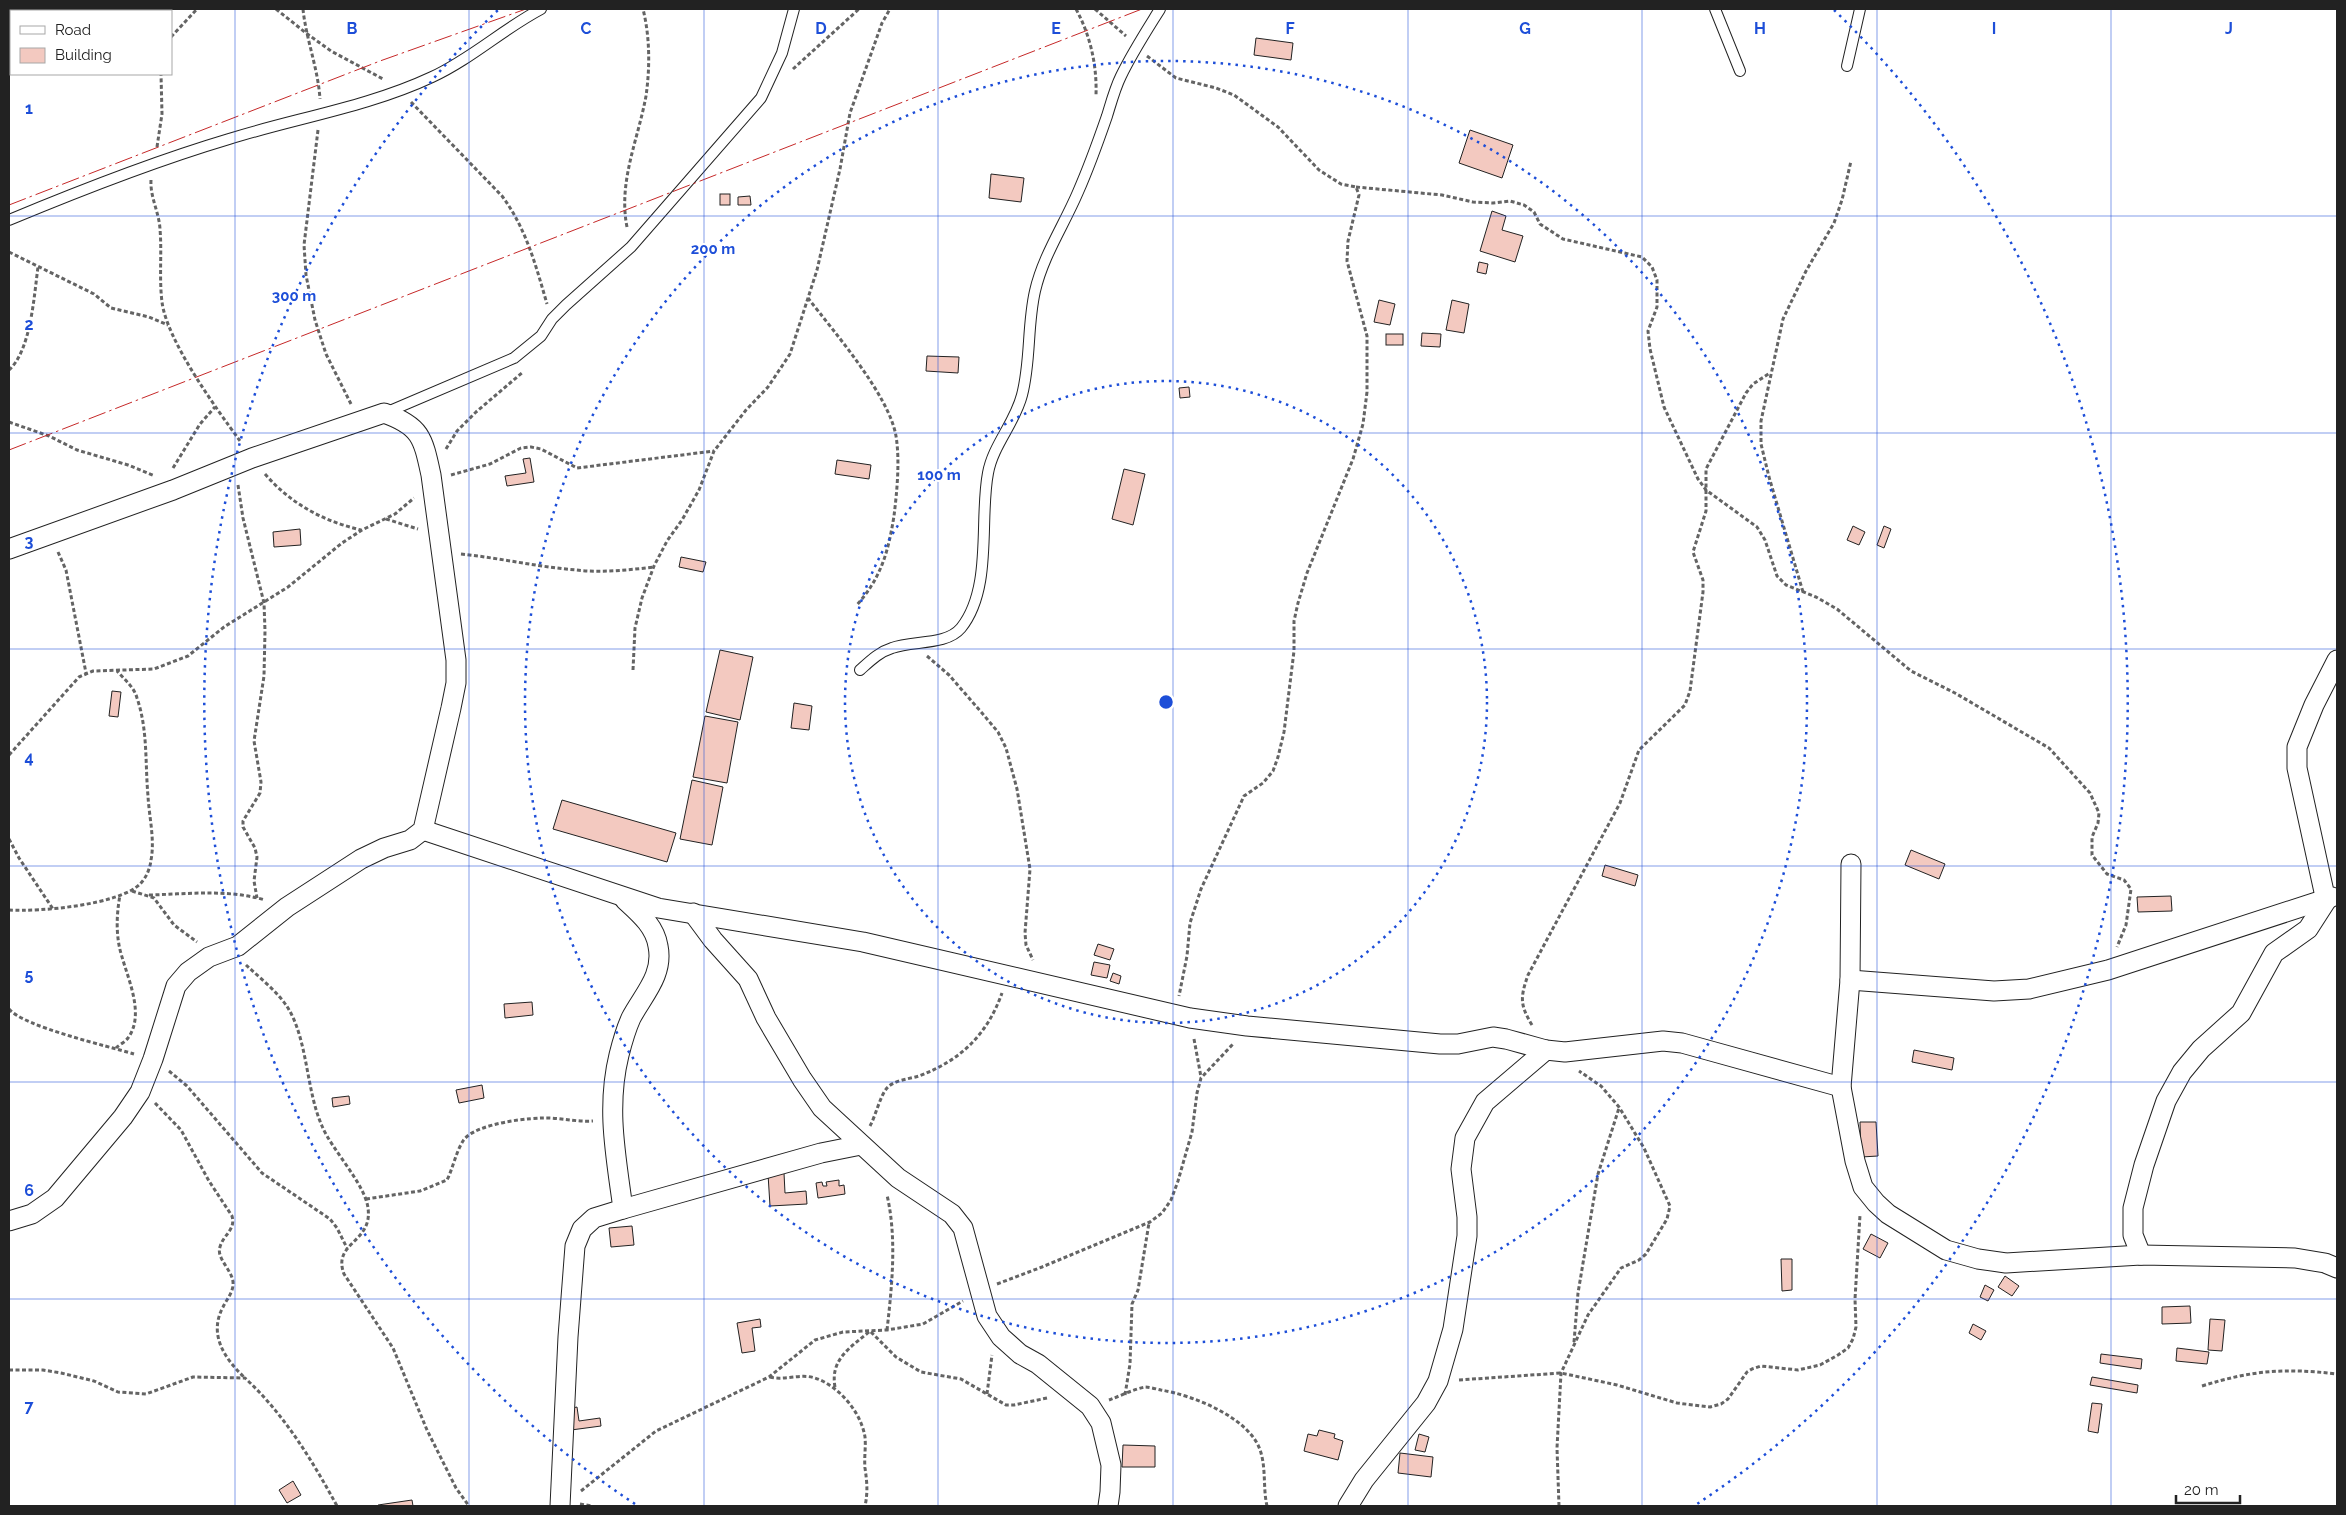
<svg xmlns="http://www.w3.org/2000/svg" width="2346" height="1515" font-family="Raleway,sans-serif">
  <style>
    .building { fill: #f3c9c0; stroke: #222 }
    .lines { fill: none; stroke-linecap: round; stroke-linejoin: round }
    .lane-casing { stroke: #222; stroke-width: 12 }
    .street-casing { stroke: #222; stroke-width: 21 }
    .path { stroke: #646464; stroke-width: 3; stroke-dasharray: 4 2.5; stroke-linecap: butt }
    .lane { stroke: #fff; stroke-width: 10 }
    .street { stroke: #fff; stroke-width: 19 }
    .power { stroke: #c62828; stroke-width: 1; stroke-dasharray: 18 4 2.5 4; stroke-linecap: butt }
    .grid { fill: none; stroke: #1d4ed8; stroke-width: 1; stroke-opacity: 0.55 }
    .ring { fill: none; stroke: #1d4ed8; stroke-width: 2.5; stroke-dasharray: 2.5 5 }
    .grid-label { font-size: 16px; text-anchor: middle; font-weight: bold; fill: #1d4ed8; stroke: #fff; stroke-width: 4; stroke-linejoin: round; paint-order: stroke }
    .centre { fill: #1d4ed8; stroke: #fff; stroke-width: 2.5 }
    .ring-label { font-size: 15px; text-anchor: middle; font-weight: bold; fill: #1d4ed8; stroke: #fff; stroke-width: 4; stroke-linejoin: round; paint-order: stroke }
  </style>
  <rect width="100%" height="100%" fill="#fff"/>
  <g class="building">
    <path d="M1256,38L1293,43L1291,60L1254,55Z"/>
    <path d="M1470,130L1513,145L1502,178L1459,163Z"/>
    <path d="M991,174L1024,178L1021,202L989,198Z"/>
    <rect x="720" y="194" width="10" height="11"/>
    <path d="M750,196L751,205H738V197Z"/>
    <path d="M1492,211L1506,216L1502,230L1523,236L1515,262L1480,251Z"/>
    <path d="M1479,262L1488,264L1486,274L1477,272Z"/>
    <path d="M1379,300L1395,304L1390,325L1374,322Z"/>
    <path d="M1452,300L1469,304L1464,333L1446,330Z"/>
    <path d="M1422,333L1441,334L1440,347L1421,346Z"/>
    <rect x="1386" y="334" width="17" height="11"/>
    <path d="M927,356L959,357L958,373L926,371Z"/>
    <path d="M1189,387L1190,397L1180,398L1179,388Z"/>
    <path d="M530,458L534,482L507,486L505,476L526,473L523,459Z"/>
    <path d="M837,460L871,465L869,479L835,474Z"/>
    <path d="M1124,469L1145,474L1133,525L1112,519Z"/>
    <path d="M1853,526L1865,532L1859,545L1847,540Z"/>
    <path d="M1884,526L1891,529L1884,548L1877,545Z"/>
    <path d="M300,529L301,545L274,547L273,532Z"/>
    <path d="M681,557L706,562L703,572L679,567Z"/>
    <path d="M720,650L753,657L740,720L706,712Z"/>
    <path d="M112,691L121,692L118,717L109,716Z"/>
    <path d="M794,703L812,706L809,730L791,728Z"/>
    <path d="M705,716L738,722L727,783L693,777Z"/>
    <path d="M692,780L723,787L712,845L680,839Z"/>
    <path d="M562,800L676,833L667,862L553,829Z"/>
    <path d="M1911,850L1945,864L1939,879L1905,865Z"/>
    <path d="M1605,865L1638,875L1635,886L1602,876Z"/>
    <path d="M2171,896L2172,911L2138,912L2137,897Z"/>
    <path d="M1098,944L1114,949L1110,960L1094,955Z"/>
    <path d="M1094,962L1110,965L1107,978L1091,975Z"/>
    <path d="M1113,973L1121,976L1119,984L1110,981Z"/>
    <path d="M532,1002L533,1015L505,1018L504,1004Z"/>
    <path d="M1914,1050L1954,1058L1952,1070L1912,1062Z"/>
    <path d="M482,1085L484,1098L459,1103L456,1090Z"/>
    <path d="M349,1096L350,1104L333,1107L332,1098Z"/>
    <path d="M1860,1122H1876L1878,1156L1861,1157Z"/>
    <path d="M784,1173L785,1193L806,1191L807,1204L770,1206L768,1174Z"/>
    <path d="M839,1180V1186L844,1185L845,1194L818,1198L816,1183L822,1182L823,1186H827L826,1182Z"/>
    <path d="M632,1226L634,1245L611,1247L609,1228Z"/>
    <path d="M1871,1234L1888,1243L1880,1258L1863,1249Z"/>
    <path d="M1781,1259H1792V1290L1782,1291Z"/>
    <path d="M2005,1276L2019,1286L2012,1296L1998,1287Z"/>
    <path d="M1985,1285L1994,1290L1988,1301L1980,1297Z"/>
    <path d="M2190,1306L2191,1323L2162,1324V1307Z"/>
    <path d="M760,1319L761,1327L752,1328L755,1351L742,1353L737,1323Z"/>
    <path d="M2210,1319L2225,1320L2222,1351L2208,1350Z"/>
    <path d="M1973,1324L1986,1331L1981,1340L1969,1333Z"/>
    <path d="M2177,1348L2209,1352L2207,1364L2176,1361Z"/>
    <path d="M2101,1354L2142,1359L2141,1369L2100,1363Z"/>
    <path d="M2092,1377L2138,1385L2137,1393L2090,1385Z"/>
    <path d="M2092,1403L2102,1404L2098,1433L2088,1431Z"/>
    <path d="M577,1407L579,1421L600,1418L601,1426L571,1430L568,1409Z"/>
    <path d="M1319,1430L1335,1434L1334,1438L1343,1441L1338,1460L1304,1451L1308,1434L1317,1436Z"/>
    <path d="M1419,1434L1429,1437L1425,1452L1415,1450Z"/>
    <path d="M1123,1445L1155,1446V1467H1122Z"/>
    <path d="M1400,1453L1433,1457L1431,1477L1398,1473Z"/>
    <path d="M293,1481L301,1495L287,1503L279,1490Z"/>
    <path d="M412,1500L413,1506H379L378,1505Z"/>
  </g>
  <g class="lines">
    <defs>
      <g id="lane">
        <path d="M1715,9L1740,71"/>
        <path d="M1847,66L1860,9"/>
        <path d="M9,220C81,190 155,161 229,139C296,118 368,107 432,77C471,59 503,29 541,9"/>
        <path d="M385,413L514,358L541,336L552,319L566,305L631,247L761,98L782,53L794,9"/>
        <path d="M860,670C870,661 879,652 892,648C912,640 946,646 961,628C993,588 979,519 988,473C993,445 1015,423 1022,395C1031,361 1027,326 1035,291C1043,256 1064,225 1078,192C1089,167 1098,142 1107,116C1111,103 1115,88 1121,76C1132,53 1147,30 1160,9"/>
      </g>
      <g id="street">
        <path d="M9,549L173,490L252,458L384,413C421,426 423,438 431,475L456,660V683L451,708L423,830L410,840L384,848L361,859L287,907L238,946L209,957L188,972L176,986L153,1059L140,1092L123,1117L55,1198L32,1214L9,1221"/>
        <path d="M423,830L658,908L863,942L1190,1018L1247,1026L1440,1044H1458L1493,1037L1506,1039L1546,1050L1565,1052L1663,1041L1682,1043L1841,1087"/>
        <path d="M1851,864L1850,980L1841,1087L1855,1161L1863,1187L1876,1203L1888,1214L1946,1250L1978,1259L2006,1263L2141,1255L2295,1258L2325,1263L2337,1268"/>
        <path d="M693,913L713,940L748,979L766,1018L802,1079L822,1108L898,1178L952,1214L963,1228L987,1316L1001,1337L1020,1354L1038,1364L1090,1406L1101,1423L1111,1465L1110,1492L1108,1506"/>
        <path d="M1850,980L1994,991L2029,989L2108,970L2332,897"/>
        <path d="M623,1209L821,1153L861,1145"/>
        <path d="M2141,1255L2133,1235V1208L2144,1165L2166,1101L2182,1072L2201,1049L2241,1013L2274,953L2308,929L2326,901L2297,768V747L2314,705L2337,660"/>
        <path d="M560,1506L568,1337L575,1246L582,1229L594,1218L623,1209C616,1156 606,1108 619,1055C622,1043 626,1029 631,1018C643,995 664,975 658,946C655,926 639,913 625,900"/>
        <path d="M1348,1506L1364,1480L1426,1403L1438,1381L1453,1329L1467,1236V1217L1461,1169L1465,1138L1485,1102L1546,1050"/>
      </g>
    </defs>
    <use href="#lane" class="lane-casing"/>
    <use href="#street" class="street-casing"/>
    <g class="path">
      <path d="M276,9L306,33L331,51L383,79"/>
      <path d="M303,9C306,39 318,68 320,99"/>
      <path d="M1076,9C1090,35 1097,64 1096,95"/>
      <path d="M1095,9L1126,36"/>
      <path d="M171,37L197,9"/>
      <path d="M1147,56L1176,78L1216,88L1234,95L1278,127L1319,170L1341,184L1356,187L1359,195L1348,241L1347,261L1367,336V392L1363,424L1353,459L1307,573L1298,603L1294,621V651L1284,732L1278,757L1273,771L1263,783L1244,796L1201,889L1190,923L1187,956L1179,996"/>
      <path d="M793,69L859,9"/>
      <path d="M411,102L502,196C526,228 536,266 547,304"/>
      <path d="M318,130L304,245L306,275L315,320L326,354L351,404"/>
      <path d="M157,147L162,114L161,74"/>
      <path d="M151,180C150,197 159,212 160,229C162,253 159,278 162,302C167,341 216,408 240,441"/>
      <path d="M1356,187L1442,195L1473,202L1493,203L1510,201L1524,205L1534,212L1540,224L1563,239L1642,257L1652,267L1657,280V307L1648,331L1650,349L1664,407L1698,479L1706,490L1757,527L1765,540L1777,576L1786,585L1816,597L1837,609L1911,671L1955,693L2049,748L2090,793L2099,813L2098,823L2092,837V855L2107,874L2124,880L2131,889L2126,925L2117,947"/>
      <path d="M627,227C618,182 638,140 646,96C650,68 650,37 643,9"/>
      <path d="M9,252L94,294L111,308L149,317L168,325"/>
      <path d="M808,298C834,332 889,395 896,436C900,461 897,491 894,516C888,553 881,578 856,606"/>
      <path d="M9,370C31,350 34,296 38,267"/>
      <path d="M9,422L49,436L77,450L128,465L155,476"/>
      <path d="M446,449L457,431L476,412L523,372"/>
      <path d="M173,468L200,424L215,407"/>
      <path d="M265,474C291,504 323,521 361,530"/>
      <path d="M451,475L490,464L521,448L531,447L541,449L577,468L714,451"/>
      <path d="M238,485L243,518L264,603L265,631L264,676L254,741L261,782L260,793L243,821V827L255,848L257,857L254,881L257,898"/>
      <path d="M386,519L418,529"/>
      <path d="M58,552L66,570L86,673"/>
      <path d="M461,554C500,558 538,567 576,570C602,573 628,570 654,567"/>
      <path d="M1803,592L1769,477L1761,444V421L1783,319L1806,271L1834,223L1842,200L1851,161"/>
      <path d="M927,656L949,675L982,713L998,732L1006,748L1017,789L1030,869L1025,933L1026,945L1033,960"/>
      <path d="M633,670L635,628L642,598L654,566L667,541L682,520L699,490L714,451L746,410L768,387L790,354L817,270L840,169L850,113L882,23L890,9"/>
      <path d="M9,755L79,677L93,671L154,669L188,656L224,627L288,587L342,543L362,530L395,514L414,498"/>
      <path d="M9,839L19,858L53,909"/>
      <path d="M132,891L154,898L174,925L197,942"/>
      <path d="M149,895C188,894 228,889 265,900"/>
      <path d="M9,910C39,912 119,905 140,884C146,878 150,869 151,860C155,840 149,816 148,796C145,763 148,730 137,698C134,687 125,680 117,671"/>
      <path d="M246,965C260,978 278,992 288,1008C308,1041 306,1090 322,1126C332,1150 365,1184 368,1208C373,1243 332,1242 344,1274L393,1348L427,1430L456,1488L469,1506"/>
      <path d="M9,1009C24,1027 108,1046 134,1054"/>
      <path d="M1532,1025C1520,1005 1520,998 1528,975L1620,803L1639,750L1685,705L1690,691L1703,592V580L1693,552L1706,511V469L1746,393L1753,384L1770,373"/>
      <path d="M1194,1039L1201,1077"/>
      <path d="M116,1048C119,1045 125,1042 128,1038C147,1012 124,972 119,945C116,928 117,912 120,895"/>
      <path d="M169,1071L187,1086L262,1173L330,1219L337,1228L347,1248"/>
      <path d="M155,1103L181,1130L209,1181L232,1216C236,1230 223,1235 220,1247C216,1258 232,1270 233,1282C234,1291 227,1299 223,1307C208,1335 225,1359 245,1378"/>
      <path d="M870,1126C876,1115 880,1096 887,1088C894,1080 909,1079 919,1076C961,1060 987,1035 1002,993"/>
      <path d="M366,1199L420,1191L447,1180C453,1168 456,1152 463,1141C474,1123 532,1117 551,1118C566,1119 579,1122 593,1121"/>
      <path d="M997,1284L1042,1267L1150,1222L1162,1213L1171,1200L1178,1181L1192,1132L1197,1093L1201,1078L1233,1044"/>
      <path d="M887,1330C892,1286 897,1238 887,1195"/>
      <path d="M1574,1342L1578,1293L1598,1174L1619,1108"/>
      <path d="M9,1370H43L61,1373L94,1381L118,1392L146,1394L193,1377L245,1378C284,1414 312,1460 337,1506"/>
      <path d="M770,1377C784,1381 800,1373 815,1378C839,1386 861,1412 865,1437C866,1447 864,1458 865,1468C867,1482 868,1492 865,1506"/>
      <path d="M1459,1380L1561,1373L1617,1385L1677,1403L1710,1407L1721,1404L1728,1399L1747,1372L1752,1369L1761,1366L1798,1370L1820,1365L1838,1355L1848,1348L1853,1339L1856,1327L1855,1299L1860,1215"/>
      <path d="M2202,1386C2253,1370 2285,1368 2337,1374"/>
      <path d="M835,1387C830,1359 850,1348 870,1331L896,1357L921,1372L961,1379L1006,1405H1014L1047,1398"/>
      <path d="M987,1394L992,1355"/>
      <path d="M1125,1395L1130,1364L1132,1304L1138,1290L1149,1223"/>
      <path d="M1109,1400C1120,1396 1134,1389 1145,1387C1150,1387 1156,1389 1161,1390C1192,1395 1252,1418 1261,1453C1266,1470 1263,1489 1267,1506"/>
      <path d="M581,1491L656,1431L769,1377L815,1340L843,1332L887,1330L923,1324L963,1301"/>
      <path d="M580,1504L592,1506"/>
      <path d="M1559,1506L1557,1448L1561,1373L1588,1315L1621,1268L1639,1260L1646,1254L1667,1219L1670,1206L1644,1148L1619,1107L1601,1086L1579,1071"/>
    </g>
    <use href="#lane" class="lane"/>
    <use href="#street" class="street"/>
    <g class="power">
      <path d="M9,205L380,61L526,9"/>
      <path d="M9,450L1142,9"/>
    </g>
  </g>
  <path class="grid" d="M235,9V1506M469,9V1506M704,9V1506M938,9V1506M1173,9V1506M1408,9V1506M1642,9V1506M1877,9V1506M2111,9V1506M9,216H2337M9,433H2337M9,649H2337M9,866H2337M9,1082H2337M9,1299H2337"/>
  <g class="ring">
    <circle cx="1166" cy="702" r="321"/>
    <circle cx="1166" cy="702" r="641"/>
    <path d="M635 1504A962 962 0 0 1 498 10M1834 10A962 962 0 0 1 1697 1504"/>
  </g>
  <g class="grid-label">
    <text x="352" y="34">B</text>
    <text x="586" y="34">C</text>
    <text x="821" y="34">D</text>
    <text x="1056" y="34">E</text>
    <text x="1290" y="34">F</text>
    <text x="1525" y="34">G</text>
    <text x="1760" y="34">H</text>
    <text x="1994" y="34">I</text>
    <text x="2229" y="34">J</text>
    <text x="29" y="114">1</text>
    <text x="29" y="330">2</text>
    <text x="29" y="547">3</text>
    <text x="29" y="763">4</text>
    <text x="29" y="980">5</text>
    <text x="29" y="1196">6</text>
    <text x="29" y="1412">7</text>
  </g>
  <circle cx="1166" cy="702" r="8" class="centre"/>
  <g class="ring-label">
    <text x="713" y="254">200 m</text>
    <text x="294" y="301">300 m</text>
    <text x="939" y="480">100 m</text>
  </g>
  <rect width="2346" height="1515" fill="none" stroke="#222222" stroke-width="20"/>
  <rect x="10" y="10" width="162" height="65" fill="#ffffff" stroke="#a7a7a7"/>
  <rect x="20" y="26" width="25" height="8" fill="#ffffff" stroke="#a7a7a7"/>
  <text x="55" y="35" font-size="15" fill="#222222">Road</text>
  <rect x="20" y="48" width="25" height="15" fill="#f3c9c0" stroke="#a7a7a7"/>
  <text x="55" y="60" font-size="15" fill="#222222">Building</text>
  <path d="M2176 1495v8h64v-8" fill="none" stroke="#222222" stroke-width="2.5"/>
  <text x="2184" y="1495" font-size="15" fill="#222222" stroke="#ffffff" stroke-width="4" paint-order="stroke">20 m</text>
</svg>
